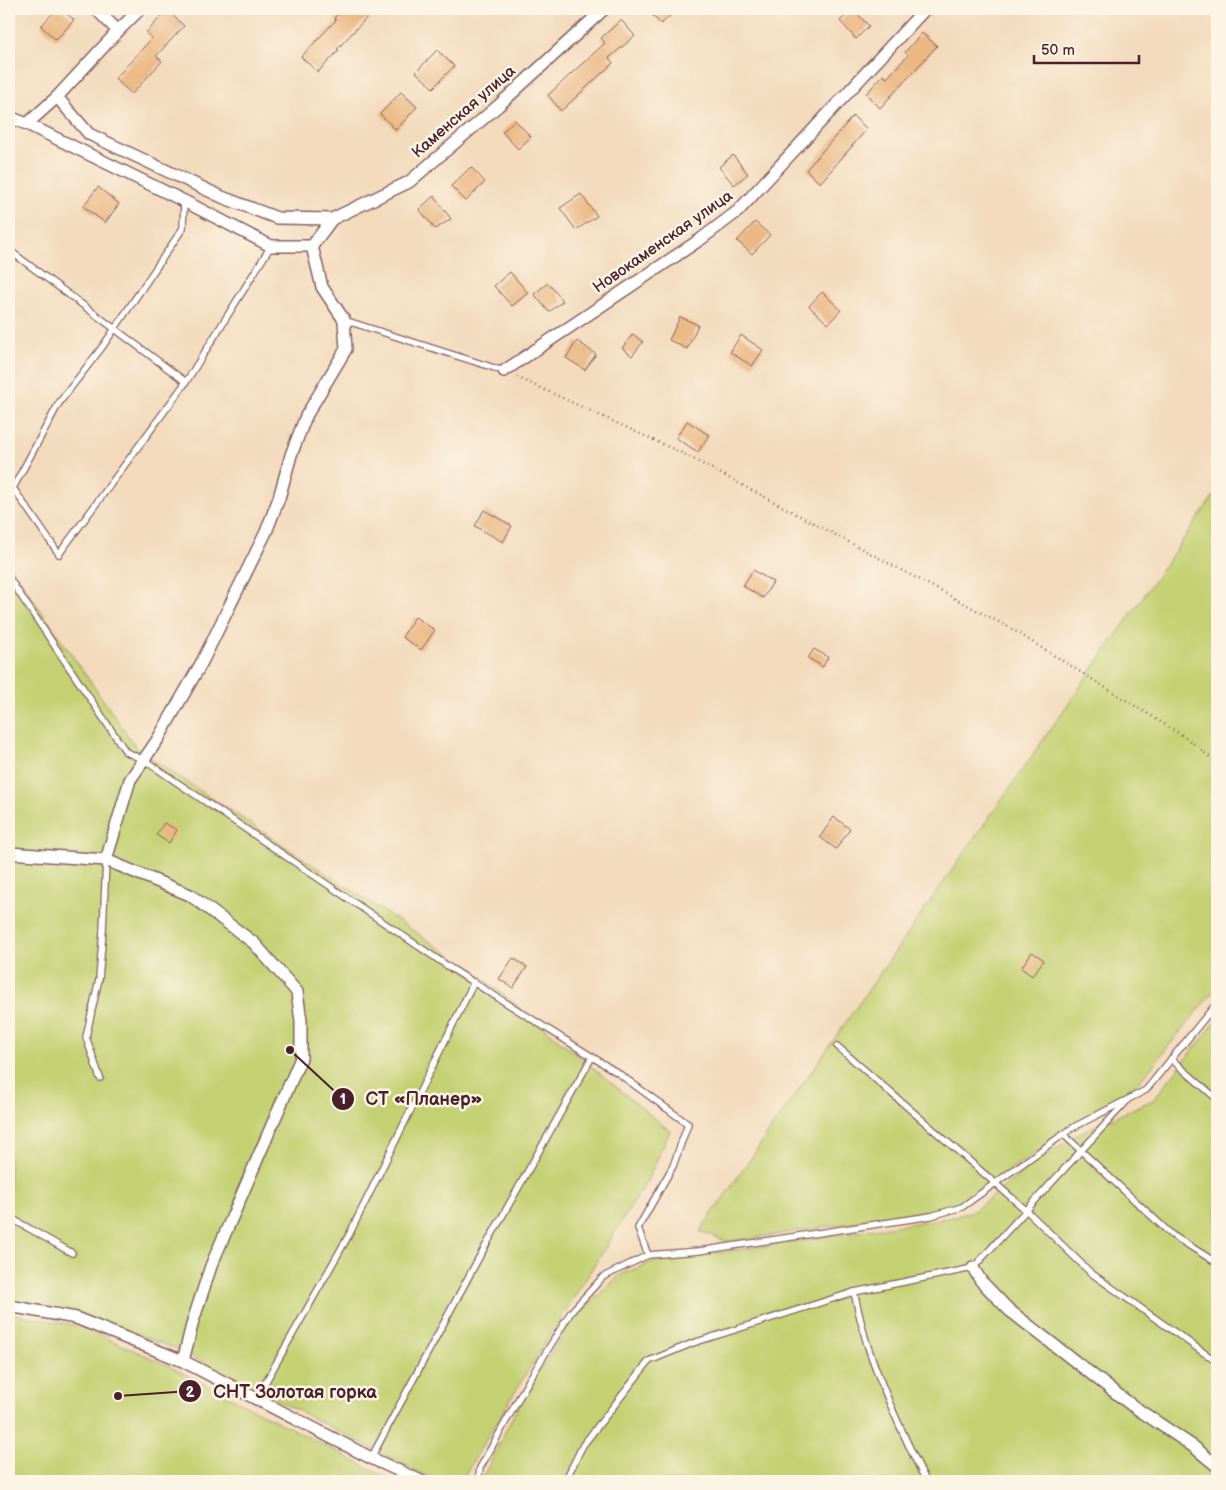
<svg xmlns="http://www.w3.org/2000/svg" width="1226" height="1490" font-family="'Balsamiq Sans',sans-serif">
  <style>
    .green { fill: #c4d173; stroke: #87784f }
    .building { fill: #ebb884 }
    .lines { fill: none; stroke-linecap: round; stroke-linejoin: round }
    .service-casing { stroke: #85605e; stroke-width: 8 }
    .minor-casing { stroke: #85605e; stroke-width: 14 }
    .path { stroke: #85605e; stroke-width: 2.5; stroke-dasharray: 1 4; stroke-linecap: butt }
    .service { stroke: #fff; stroke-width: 5.5 }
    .minor { stroke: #fff; stroke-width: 11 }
    .labels { text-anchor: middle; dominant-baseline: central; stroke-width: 5; stroke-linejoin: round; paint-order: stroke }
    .street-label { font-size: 16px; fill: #4a1f2b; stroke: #fcf5e5 }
    .leader { fill: none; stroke: #4a1f2b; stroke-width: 2 }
    .callout-dot { fill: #4a1f2b; stroke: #fcf5e5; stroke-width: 2 }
    .mark-label { font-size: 15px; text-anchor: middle; font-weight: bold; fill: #fff }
    .callout-label { font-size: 18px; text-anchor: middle; font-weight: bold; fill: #4a1f2b; stroke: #fcf5e5; stroke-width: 5; stroke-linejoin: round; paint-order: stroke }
  </style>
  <rect width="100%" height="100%" fill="#fcf5e5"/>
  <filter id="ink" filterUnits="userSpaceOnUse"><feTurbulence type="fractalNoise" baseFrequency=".02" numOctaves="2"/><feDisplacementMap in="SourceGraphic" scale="10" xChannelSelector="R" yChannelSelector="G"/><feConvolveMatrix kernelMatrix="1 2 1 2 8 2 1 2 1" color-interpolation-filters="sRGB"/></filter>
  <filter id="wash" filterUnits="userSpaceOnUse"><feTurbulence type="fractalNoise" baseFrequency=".0096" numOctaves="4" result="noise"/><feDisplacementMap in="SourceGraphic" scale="20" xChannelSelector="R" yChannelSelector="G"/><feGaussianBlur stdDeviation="1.12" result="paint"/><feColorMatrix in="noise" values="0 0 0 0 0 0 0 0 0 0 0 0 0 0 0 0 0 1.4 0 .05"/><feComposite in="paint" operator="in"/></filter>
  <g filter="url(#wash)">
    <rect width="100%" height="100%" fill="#f3dabc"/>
    <g class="green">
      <path d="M1217,491V987L1136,1086L951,1209L879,1219L728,1242L700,1231Z"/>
      <path d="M9,565L138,750L473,970L670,1131L647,1181L529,1369L461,1481H436L179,1350L84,1315L9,1304Z"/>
      <path d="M1217,1020V1481H479L483,1477L522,1398L571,1321L620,1275L655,1261L731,1251L954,1217L975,1210L1029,1167L1079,1133L1153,1100Z"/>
      <path d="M9,1313L79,1326L167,1365L394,1481H9Z"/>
    </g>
    <g id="blocks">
      <g class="building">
        <path d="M57,9H61L74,20L56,40L41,26Z"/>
        <path d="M343,9H375L337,49L339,50L318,72L301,57L336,20L334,18Z"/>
        <path d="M646,9H677L661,24Z"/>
        <path d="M853,9L869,26L856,39L840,21Z"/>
        <path d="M167,10L184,26L156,56L162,61L132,94L115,79L152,38L146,33Z"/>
        <path d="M621,20L635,36L609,58L613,63L561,111L548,95L605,43L601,38Z"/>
        <path d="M922,33L937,46L880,108L866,94L883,75L887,78L908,55L905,52Z"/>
        <path d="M437,50L454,66L433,88L416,72Z"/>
        <path d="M401,92L417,107L396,130L380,114Z"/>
        <path d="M853,116L867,129L820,183L806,170Z"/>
        <path d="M515,120L531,137L518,149L502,132Z"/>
        <path d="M733,155L748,174L734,185L719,167Z"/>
        <path d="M471,167L485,182L466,201L451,186Z"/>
        <path d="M98,187L119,204L105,223L83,206Z"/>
        <path d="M581,194L597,216L576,230L560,208Z"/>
        <path d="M434,196L451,219L435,229L419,209Z"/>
        <path d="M755,222L770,235L752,254L737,241Z"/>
        <path d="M510,272L528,293L512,306L494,286Z"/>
        <path d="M548,283L563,301L549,312L534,294Z"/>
        <path d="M822,292L841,310L828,324L809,306Z"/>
        <path d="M680,317L698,325L687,349L669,340Z"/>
        <path d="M633,334L643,342L632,356L622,348Z"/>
        <path d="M741,335L763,350L752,366L730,352Z"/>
        <path d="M577,341L596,354L585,370L566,358Z"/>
        <path d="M687,421L709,435L698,452L676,438Z"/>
        <path d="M484,510L512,526L503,542L475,526Z"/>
        <path d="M753,570L773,582L763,598L743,586Z"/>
        <path d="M415,617L435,630L421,650L402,637Z"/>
        <path d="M814,649L828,657L823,667L808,658Z"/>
        <path d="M834,817L850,829L836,849L820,837Z"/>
        <path d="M164,823L177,830L169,843L156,835Z"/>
        <path d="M1032,952L1044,960L1032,976L1021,968Z"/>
        <path d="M513,958L527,967L513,988L499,979Z"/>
      </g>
    </g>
  </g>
  <g filter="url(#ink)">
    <use href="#blocks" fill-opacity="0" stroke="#85605e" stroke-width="1"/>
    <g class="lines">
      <defs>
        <g id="service">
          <path d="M9,250L186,382L59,554L13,488L9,485"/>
          <path d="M344,320L504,371"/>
          <path d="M186,382L271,246"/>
          <path d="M9,509L13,488L59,403L103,346L183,228L184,201"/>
          <path d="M9,578L126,752L144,760L452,969L618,1073L688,1124L673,1166L638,1228L648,1255"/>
          <path d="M837,1046L1027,1211L1091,1273L1217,1362"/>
          <path d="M1171,1059L1217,1099"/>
          <path d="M100,1078L86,1037L99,979L103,931L106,860"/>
          <path d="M1063,1134L1172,1235L1217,1263"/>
          <path d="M9,1217L72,1253"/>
          <path d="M854,1292C858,1310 862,1327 867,1344C883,1392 904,1437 926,1481"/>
          <path d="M256,1399L350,1233L474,982"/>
          <path d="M371,1458L476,1263L592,1057"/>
          <path d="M478,1481L480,1468L529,1380L571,1312L603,1277L648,1255L699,1251L931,1216L962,1207L1072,1128L1146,1090L1217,1003"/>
          <path d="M565,1481L583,1445L649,1361L693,1343L854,1292L973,1268L1126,1102"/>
        </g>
        <g id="minor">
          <path d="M96,9L118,31"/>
          <path d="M57,97L89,134L222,197L277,218L332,219L409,182L498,106L604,9"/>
          <path d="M9,117L27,124L57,97L118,31L140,9"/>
          <path d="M27,124L184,201L271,246H312L332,219"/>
          <path d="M504,371L701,239L738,211L925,9"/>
          <path d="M9,853L106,860L190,895L254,943L297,992L301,1021V1058L211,1266L193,1321L183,1361"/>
          <path d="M106,860L130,780L158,739L202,662L266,532L279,498L291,455L306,416L346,349L344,320L322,287L312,246"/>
          <path d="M973,1268L981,1281L1009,1310L1130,1404L1194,1447L1217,1466"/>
          <path d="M9,1306L76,1318L183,1361L371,1458L421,1481"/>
        </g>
      </defs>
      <use href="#service" class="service-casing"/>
      <use href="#minor" class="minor-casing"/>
      <path class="path" d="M517,377L684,454L1010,628L1188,739L1217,763"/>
      <use href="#service" class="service"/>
      <use href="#minor" class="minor"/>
    </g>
  </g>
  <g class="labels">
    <g class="street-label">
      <text transform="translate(464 112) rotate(-41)">Каменская улица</text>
      <text transform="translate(663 242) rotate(-35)">Новокаменская улица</text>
    </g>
  </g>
  <path class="leader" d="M290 1050L343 1099M118 1396L190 1391"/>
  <g class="callout-dot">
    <circle cx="290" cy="1050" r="5"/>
    <circle cx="118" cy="1396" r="5"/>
    <circle cx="343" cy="1099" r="12"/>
    <circle cx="190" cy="1391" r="12"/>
  </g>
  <g class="mark-label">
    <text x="343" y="1104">1</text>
    <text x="190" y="1397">2</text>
  </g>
  <g class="callout-label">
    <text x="424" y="1105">СТ «Планер»</text>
    <text x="295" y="1398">СНТ Золотая горка</text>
  </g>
  <rect width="1226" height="1490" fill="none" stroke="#fcf5e5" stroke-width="30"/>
  <path d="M1034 55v8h105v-8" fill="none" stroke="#4a1f2b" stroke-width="2.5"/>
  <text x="1041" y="55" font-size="15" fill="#4a1f2b" stroke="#fcf5e5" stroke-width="4" paint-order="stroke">50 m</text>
</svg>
